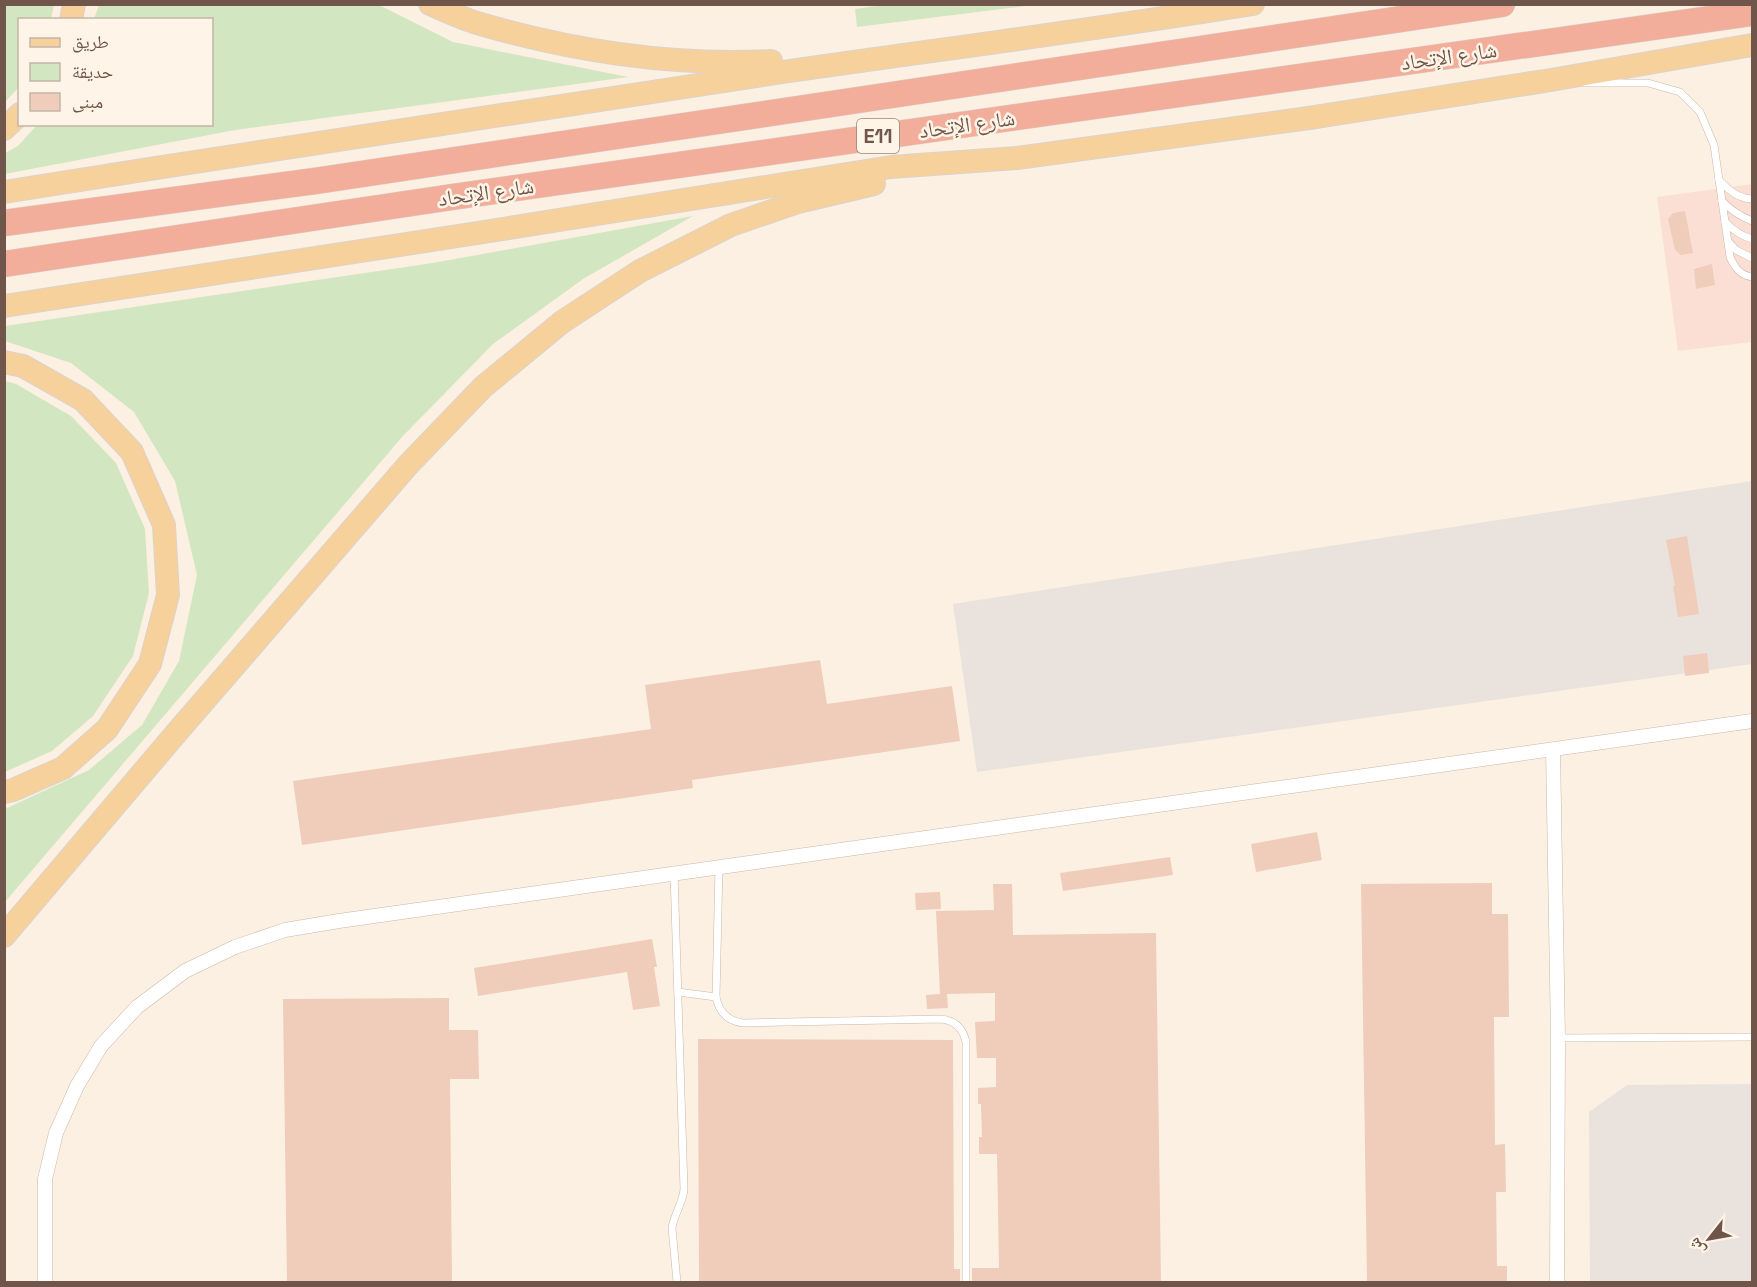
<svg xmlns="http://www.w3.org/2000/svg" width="1757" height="1287" font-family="'Space Grotesk','Noto Naskh Arabic',sans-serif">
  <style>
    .commercial { fill: #fbdfd5 }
    .industrial { fill: #eae2dc }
    .green { fill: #d2e7c1 }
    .building { fill: #efcdba }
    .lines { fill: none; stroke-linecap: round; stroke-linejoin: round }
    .lane-casing { stroke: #cab7a9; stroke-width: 8 }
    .street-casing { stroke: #cab7a9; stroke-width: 15 }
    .primary-casing { stroke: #dad3d0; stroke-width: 24 }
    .highway-casing { stroke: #dad3d0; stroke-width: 27 }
    .lane { stroke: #fff; stroke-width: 7 }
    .street { stroke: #fff; stroke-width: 14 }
    .primary { stroke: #f7d19c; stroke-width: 22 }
    .highway { stroke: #f2ae9b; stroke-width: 26 }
    .labels { text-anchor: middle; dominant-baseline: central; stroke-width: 5; stroke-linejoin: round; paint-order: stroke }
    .shield { fill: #fef4e7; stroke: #9b8579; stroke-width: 1.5 }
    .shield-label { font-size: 20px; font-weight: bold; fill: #70564a }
    .street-label { font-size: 21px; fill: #70564a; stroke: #fef4e7 }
  </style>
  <rect width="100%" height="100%" fill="#fbf0e1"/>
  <path class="commercial" d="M1752,184V342L1678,351L1657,197Z"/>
  <g class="industrial">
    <path d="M1752,481V664L977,772L953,604Z"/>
    <path d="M1752,1084V1282H1590L1589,1112L1627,1085Z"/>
  </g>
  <g class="green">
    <path d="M5,4L54,5L51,19L20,20L19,87L5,102Z"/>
    <path d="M99,5H379L453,42L628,77L235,130L5,174V153L18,146L37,125L212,124V20L94,19Z"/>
    <path d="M884,5V4L1034,5L857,27L855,9Z"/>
    <path d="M693,216L583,279L493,344L402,437L5,902V809L89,770L142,725L179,661L197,575L175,481L134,412L71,363L5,341V326L433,263Z"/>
    <path d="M5,381L16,384L71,416L116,463L145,529L149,593L133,656L93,716L52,751L5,772Z"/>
  </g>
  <g class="building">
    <path d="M1685,211L1693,253L1681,255L1675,250L1668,219L1673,213Z"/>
    <path d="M1712,264L1715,285L1696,289L1694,269Z"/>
    <path d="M1687,536L1699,614L1678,617L1673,586H1675L1666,540Z"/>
    <path d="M1707,653L1709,673L1685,676L1683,656Z"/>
    <path d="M820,660L827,704L952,686L960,741L692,780L693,788L302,845L293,781L651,729L645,685Z"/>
    <path d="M1317,832L1322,860L1256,872L1251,844Z"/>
    <path d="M1170,857L1173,875L1063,891L1060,873Z"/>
    <path d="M1492,883V914H1508L1509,1017H1494L1495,1145L1505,1144L1506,1192H1496L1497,1266H1507V1282H1367L1361,884Z"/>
    <path d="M993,884H1012L1013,935L1156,933L1161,1282H972V1268H999L997,1154H979V1137H982L981,1104H978V1088L996,1087V1058H977L975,1022L995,1021V993L947,994L948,1008L927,1009L926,995L940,994L936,911L994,910Z"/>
    <path d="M940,892L941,909L916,910L915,893Z"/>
    <path d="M652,939L657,967H654L660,1006L633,1010L627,972L478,996L474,968Z"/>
    <path d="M449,998V1030H478L479,1079H450L452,1282H287L283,999Z"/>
    <path d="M698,1039L953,1040L954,1269H960V1282H699Z"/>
  </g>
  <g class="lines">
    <defs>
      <g id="lane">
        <path d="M1586,83H1648L1680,92L1700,112L1714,145L1730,257C1735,268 1740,275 1752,277"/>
        <path d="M1719,180C1730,191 1737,198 1752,199"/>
        <path d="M1722,201C1731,211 1740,216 1752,221"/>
        <path d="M1725,222C1734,231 1741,236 1752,239"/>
        <path d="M1728,241L1736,250L1752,258"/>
        <path d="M719,867L716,997C719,1012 727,1021 743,1023L940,1019C955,1020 963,1028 966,1042V1282"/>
        <path d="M674,873L684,1189C683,1203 674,1214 672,1228L677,1282"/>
        <path d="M678,992L716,997"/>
        <path d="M1558,1038L1752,1037"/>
      </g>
      <g id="street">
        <path d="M1553,750L1558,1038L1557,1282"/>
        <path d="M45,1282V1179L56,1133L77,1086L101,1046L137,1007L185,971L235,947L285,930L339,921L1752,721"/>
      </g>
      <g id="primary">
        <path d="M430,4C446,11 461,18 477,23C572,51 672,66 771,61"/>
        <path d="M71,20L74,4"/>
        <path d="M4,129L20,114"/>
        <path d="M4,192C261,151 518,111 776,73C935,50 1094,30 1253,4"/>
        <path d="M4,306L471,234L891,167L1017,158L1309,118L1551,80L1752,45"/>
        <path d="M4,362L23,366L83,400L132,452L164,525L168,595L150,664L107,729L63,768L13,790L4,792"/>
        <path d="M4,936L178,731L408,465L483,387L562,322L640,271L731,225L798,202L874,184"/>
      </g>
      <g id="highway">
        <path d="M4,223L315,181L1502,4"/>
        <path d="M4,264L459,196L1752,13"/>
      </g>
    </defs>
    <use href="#lane" class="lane-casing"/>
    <use href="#street" class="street-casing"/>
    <use href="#primary" class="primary-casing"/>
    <use href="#highway" class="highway-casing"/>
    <use href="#lane" class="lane"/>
    <use href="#street" class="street"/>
    <use href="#primary" class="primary"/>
    <use href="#highway" class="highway"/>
  </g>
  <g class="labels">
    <rect class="shield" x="857" y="119" width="42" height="34" rx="4.5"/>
    <g class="shield-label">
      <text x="878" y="136">E11</text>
    </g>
    <g class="street-label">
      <text transform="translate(1449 56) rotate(-8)">شارع الإتحاد</text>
      <text transform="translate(967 124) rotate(-8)">شارع الإتحاد</text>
      <text transform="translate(486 192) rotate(-8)">شارع الإتحاد</text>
    </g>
  </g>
  <rect width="1757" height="1287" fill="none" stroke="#70564a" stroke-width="12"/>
  <rect x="18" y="18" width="195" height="108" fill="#fef4e7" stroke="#c5b5a8" stroke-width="1.5"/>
  <rect x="30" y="38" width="30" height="9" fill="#f7d19c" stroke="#c5b5a8" stroke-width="1.5"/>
  <text x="72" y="48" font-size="18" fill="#70564a">طريق</text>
  <rect x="30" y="63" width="30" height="18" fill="#d2e7c1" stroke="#c5b5a8" stroke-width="1.5"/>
  <text x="72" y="78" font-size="18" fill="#70564a">حديقة</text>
  <rect x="30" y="93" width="30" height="18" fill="#efcdba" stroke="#c5b5a8" stroke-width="1.5"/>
  <text x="72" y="108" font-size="18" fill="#70564a">مبنى</text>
  <g transform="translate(1709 1239) rotate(239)" stroke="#fef4e7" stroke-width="4.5" paint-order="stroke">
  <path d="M0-4.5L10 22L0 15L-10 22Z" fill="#70564a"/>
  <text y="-9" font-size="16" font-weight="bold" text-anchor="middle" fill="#70564a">ش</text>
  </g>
</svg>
